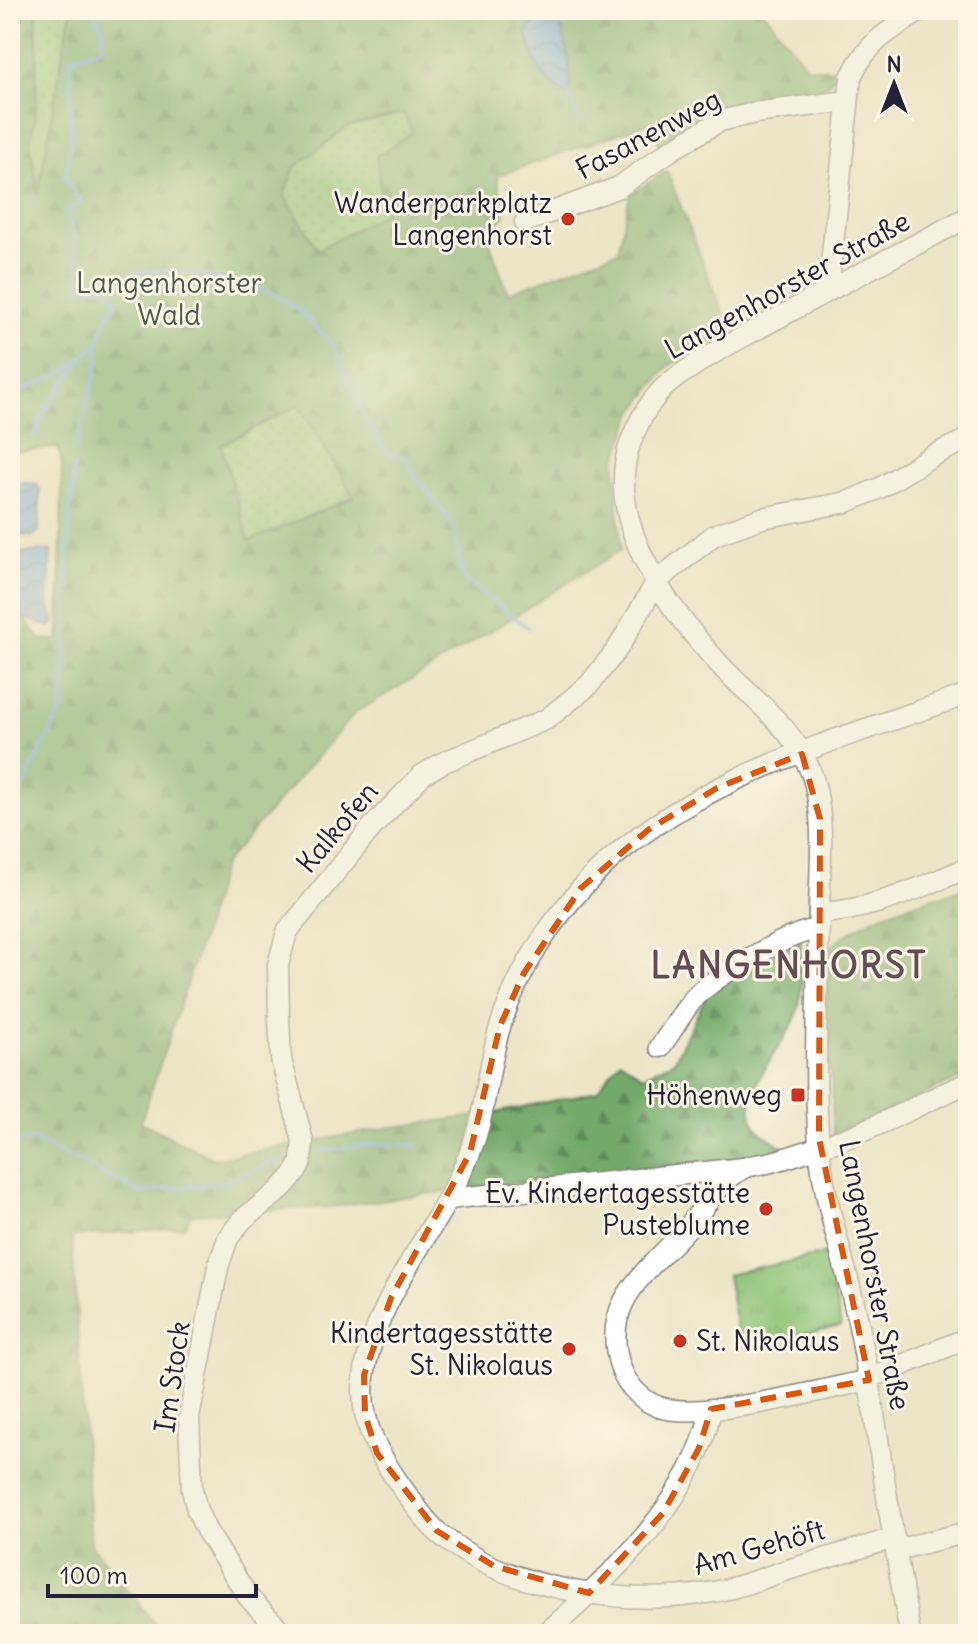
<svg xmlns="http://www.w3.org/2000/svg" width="978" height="1644" font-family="Delius,sans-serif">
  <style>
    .grass { fill: url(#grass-dots); stroke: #587358; stroke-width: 2 }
    .forest { fill: url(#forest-firs); stroke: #4a6651; stroke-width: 2; fill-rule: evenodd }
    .park { fill: url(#park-tufts); stroke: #587358; stroke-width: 2 }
    .water { fill: url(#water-waves); stroke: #4a638c; stroke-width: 2 }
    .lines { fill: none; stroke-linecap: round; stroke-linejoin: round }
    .stream { stroke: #72a4de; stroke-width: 4 }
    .minor-casing { stroke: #878481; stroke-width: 23 }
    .minor { stroke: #fff; stroke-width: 20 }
    .marked { fill: none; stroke: #de560e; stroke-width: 6; stroke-dasharray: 16 10; stroke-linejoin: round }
    .poi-dot { fill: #c8321e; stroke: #fcf5e5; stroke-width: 3 }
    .labels { text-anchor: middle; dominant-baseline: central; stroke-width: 6; stroke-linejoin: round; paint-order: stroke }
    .street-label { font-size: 28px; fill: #22223b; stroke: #fcf5e5 }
    .poi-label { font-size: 28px; fill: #22223b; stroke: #fcf5e5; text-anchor: end }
    .park-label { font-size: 28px; fill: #485b50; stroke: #fcf5e5 }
    .district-label { font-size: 36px; font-weight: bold; letter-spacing: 2px; fill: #644c55; stroke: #fcf5e5 }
  </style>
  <defs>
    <pattern id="grass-dots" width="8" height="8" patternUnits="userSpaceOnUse" patternTransform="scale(2)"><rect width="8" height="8" fill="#8ec476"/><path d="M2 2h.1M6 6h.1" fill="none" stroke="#7aa867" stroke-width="1.8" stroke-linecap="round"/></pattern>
    <pattern id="forest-firs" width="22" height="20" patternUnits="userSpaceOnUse" patternTransform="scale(2)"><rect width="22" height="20" fill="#72aa67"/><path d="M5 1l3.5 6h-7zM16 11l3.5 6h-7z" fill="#5d8a56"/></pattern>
    <pattern id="park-tufts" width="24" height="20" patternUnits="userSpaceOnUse" patternTransform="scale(2)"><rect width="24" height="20" fill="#8ec476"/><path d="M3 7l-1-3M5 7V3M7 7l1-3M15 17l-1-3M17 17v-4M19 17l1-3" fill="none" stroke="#7aa867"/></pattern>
    <pattern id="water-waves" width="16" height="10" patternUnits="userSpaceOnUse" patternTransform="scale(2)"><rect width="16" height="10" fill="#72a4de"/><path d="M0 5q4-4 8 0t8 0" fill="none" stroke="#5d85b5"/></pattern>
  </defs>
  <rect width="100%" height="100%" fill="#fcf5e5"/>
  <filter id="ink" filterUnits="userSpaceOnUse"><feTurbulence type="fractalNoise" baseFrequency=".0125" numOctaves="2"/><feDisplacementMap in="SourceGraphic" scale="16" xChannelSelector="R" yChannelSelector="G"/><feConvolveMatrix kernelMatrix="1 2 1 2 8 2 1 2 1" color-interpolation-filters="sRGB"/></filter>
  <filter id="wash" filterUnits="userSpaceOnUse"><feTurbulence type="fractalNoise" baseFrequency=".006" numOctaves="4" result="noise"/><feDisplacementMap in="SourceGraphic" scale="32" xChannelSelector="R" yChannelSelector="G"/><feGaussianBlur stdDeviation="1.8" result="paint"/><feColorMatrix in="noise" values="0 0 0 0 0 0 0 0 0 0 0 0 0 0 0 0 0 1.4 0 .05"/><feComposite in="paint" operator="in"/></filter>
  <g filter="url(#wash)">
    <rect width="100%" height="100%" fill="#ece5c7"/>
    <g class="grass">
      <path d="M10,10H16L22,63L10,109Z"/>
      <path d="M37,10H71L38,196L30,142L36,113Z"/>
      <path d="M404,113L412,133L376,157L384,213L318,250L284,195L294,168L347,127Z"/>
      <path d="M299,405L354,497L249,541L221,445Z"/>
    </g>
    <g class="forest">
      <path d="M16,10H37L36,113L30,142L38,193L71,10H763L807,67L842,70L822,89L806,96L747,108L663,152L649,123L497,176L505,216L487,234L508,293L618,251L630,194L667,171L730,332L669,366L635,410L615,462L621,550L431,668L355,713L223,865L199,947L141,1122L214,1159L392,1127L491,1114L597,1091L620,1060L643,1076L674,1061L707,994L801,939C801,963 804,990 797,1014C788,1044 728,1098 760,1131C767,1138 778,1143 786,1149L759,1156L487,1186L330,1207L191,1214L184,1227L72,1237L91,1544L163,1634H10V598L40,639L59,640L62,465L58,448L10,452V109L22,63ZM404,113L412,133L376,156L384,213L318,250L284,195L294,168L347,127ZM299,405L354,497L249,541L221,445Z"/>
      <path d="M968,887V1075L833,1136L832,1085L825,1045L827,952C863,913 919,902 968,887Z"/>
    </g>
    <path class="park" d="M825,1254L841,1326L740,1346L727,1275Z"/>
    <g class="water">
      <path d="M551,15L558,18C567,45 572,68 569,96C539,79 535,63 526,31L539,19Z"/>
      <path d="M18,483H36L40,489L39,531L32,537L10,534V490Z"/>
      <path d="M51,550L48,602L55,622L50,627L23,617L10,594V554Z"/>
    </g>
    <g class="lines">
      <g class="stream">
        <path d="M534,10L540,23"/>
        <path d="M568,94L579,122"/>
        <path d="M110,288L132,274L145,271H180L236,281L277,295L298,309L333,345L367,423L388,453L405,457L415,475L453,524L463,578L528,628"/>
        <path d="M10,393C44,384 73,371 96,344"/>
        <path d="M34,437C42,409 61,387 79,365"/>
        <path d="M76,447L98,363V342L104,323L117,302L110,288L79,287L76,243L66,211L81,202L65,178L71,143V57L101,48L103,29L92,10"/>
        <path d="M10,810L63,708L67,634L68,544L74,466"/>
        <path d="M10,1144L33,1139L140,1192L232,1181L275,1161"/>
        <path d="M322,1151L374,1144L417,1145"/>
      </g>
    </g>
  </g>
  <g filter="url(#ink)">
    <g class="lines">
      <defs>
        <g id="minor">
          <path d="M525,222L619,187L671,150L720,121L755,113L847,101"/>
          <path d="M828,291L851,77C867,42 890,30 922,10"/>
          <path d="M819,913C873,911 919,887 968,868"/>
          <path d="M660,1047C672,1032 686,1004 700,992C723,972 791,931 819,929"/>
          <path d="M448,1199L743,1168"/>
          <path d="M868,1376L883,1373L968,1338"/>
          <path d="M869,1380C823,1390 700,1421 659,1407C642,1401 627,1385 621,1369C598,1302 648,1272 688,1227C704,1208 720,1181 742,1169C750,1164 762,1165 771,1162C793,1157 814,1148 835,1142C880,1127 924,1101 968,1083"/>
          <path d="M894,1538C857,1549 821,1560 784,1571C761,1579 738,1588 713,1592C630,1607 514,1592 446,1539C431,1528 419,1511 408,1496C381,1459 358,1424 364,1377C374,1296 440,1229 469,1155C486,1115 487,1069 500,1027C517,972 554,915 594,875C693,776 840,740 968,694"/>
          <path d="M896,1550L968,1532"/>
          <path d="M284,1634L249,1598L206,1530L197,1510L192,1490L189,1418L218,1267L228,1238L243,1219L279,1191L296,1172L301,1162L303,1141L281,1059L279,1019L278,965L287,932L373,826L422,775L442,763L547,719L589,685L618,648L657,581L714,535L762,518L847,502L880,488L932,456L968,439"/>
          <path d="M545,1634C611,1577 695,1498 711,1409"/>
          <path d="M910,1634C900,1576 890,1518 881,1459C874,1415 868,1370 859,1326C847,1266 824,1207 819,1145C813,1067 818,987 819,909C820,865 826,818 812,775C795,728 754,701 721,666C672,613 607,528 628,450C636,425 651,396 673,380C708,354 750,333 789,312C848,280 908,249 968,217"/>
        </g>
      </defs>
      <use href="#minor" class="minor-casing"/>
      <use href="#minor" class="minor"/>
    </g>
  </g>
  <path d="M0 0H978V1644H0ZM802,754L820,819L819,1138L869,1380L711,1409L699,1448L663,1513L589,1593L494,1566L437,1531L377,1453L365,1414L364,1375L391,1298L470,1153L500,1026L524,973L581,888L648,830L717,788Z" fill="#ece5c7" fill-opacity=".55" fill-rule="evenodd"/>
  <path class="marked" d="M802,754L820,819L819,1138L869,1380L711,1409L699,1448L663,1513L589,1593L494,1566L437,1531L377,1453L365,1414L364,1375L391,1298L470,1153L500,1026L524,973L581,888L648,830L717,788Z"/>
  <g class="poi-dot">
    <circle cx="568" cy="219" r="8"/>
    <rect x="790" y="1087" width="16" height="16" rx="4"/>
    <circle cx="766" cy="1209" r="8"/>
    <circle cx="680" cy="1341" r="8"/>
    <circle cx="569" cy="1349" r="8"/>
  </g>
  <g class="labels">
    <g class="street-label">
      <text transform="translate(648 134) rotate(-28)">Fasanenweg</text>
      <text transform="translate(787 285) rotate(-29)">Langenhorster Straße</text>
      <text transform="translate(337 827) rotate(-50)">Kalkofen</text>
      <text transform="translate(875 1275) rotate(79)">Langenhorster Straße</text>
      <text transform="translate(172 1377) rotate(-82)">Im Stock</text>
      <text transform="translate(759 1547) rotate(-16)">Am Gehöft</text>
    </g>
    <g class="poi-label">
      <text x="552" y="203">Wanderparkplatz<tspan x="552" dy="32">Langenhorst</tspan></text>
      <text x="782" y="1095">Höhenweg</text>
      <text x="750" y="1193">Ev. Kindertagesstätte<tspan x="750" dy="32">Pusteblume</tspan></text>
      <text x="553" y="1333">Kindertagesstätte<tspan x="553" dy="32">St. Nikolaus</tspan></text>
      <text x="696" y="1341" text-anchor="start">St. Nikolaus</text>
    </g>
    <g class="park-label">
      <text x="169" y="283">Langenhorster<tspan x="169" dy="32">Wald</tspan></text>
    </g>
    <g class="district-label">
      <text x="789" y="965">LANGENHORST</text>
    </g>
  </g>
  <rect width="978" height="1644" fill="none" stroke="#fcf5e5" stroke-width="40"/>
  <g transform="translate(894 84)" stroke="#fcf5e5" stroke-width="6" paint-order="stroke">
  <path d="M0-6L14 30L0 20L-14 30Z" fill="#22223b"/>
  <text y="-12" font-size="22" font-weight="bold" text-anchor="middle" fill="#22223b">N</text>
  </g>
  <path d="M48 1584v12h208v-12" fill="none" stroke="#22223b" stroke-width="4"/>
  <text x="60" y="1584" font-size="24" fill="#22223b" stroke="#fcf5e5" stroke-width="6" paint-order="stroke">100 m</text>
</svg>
